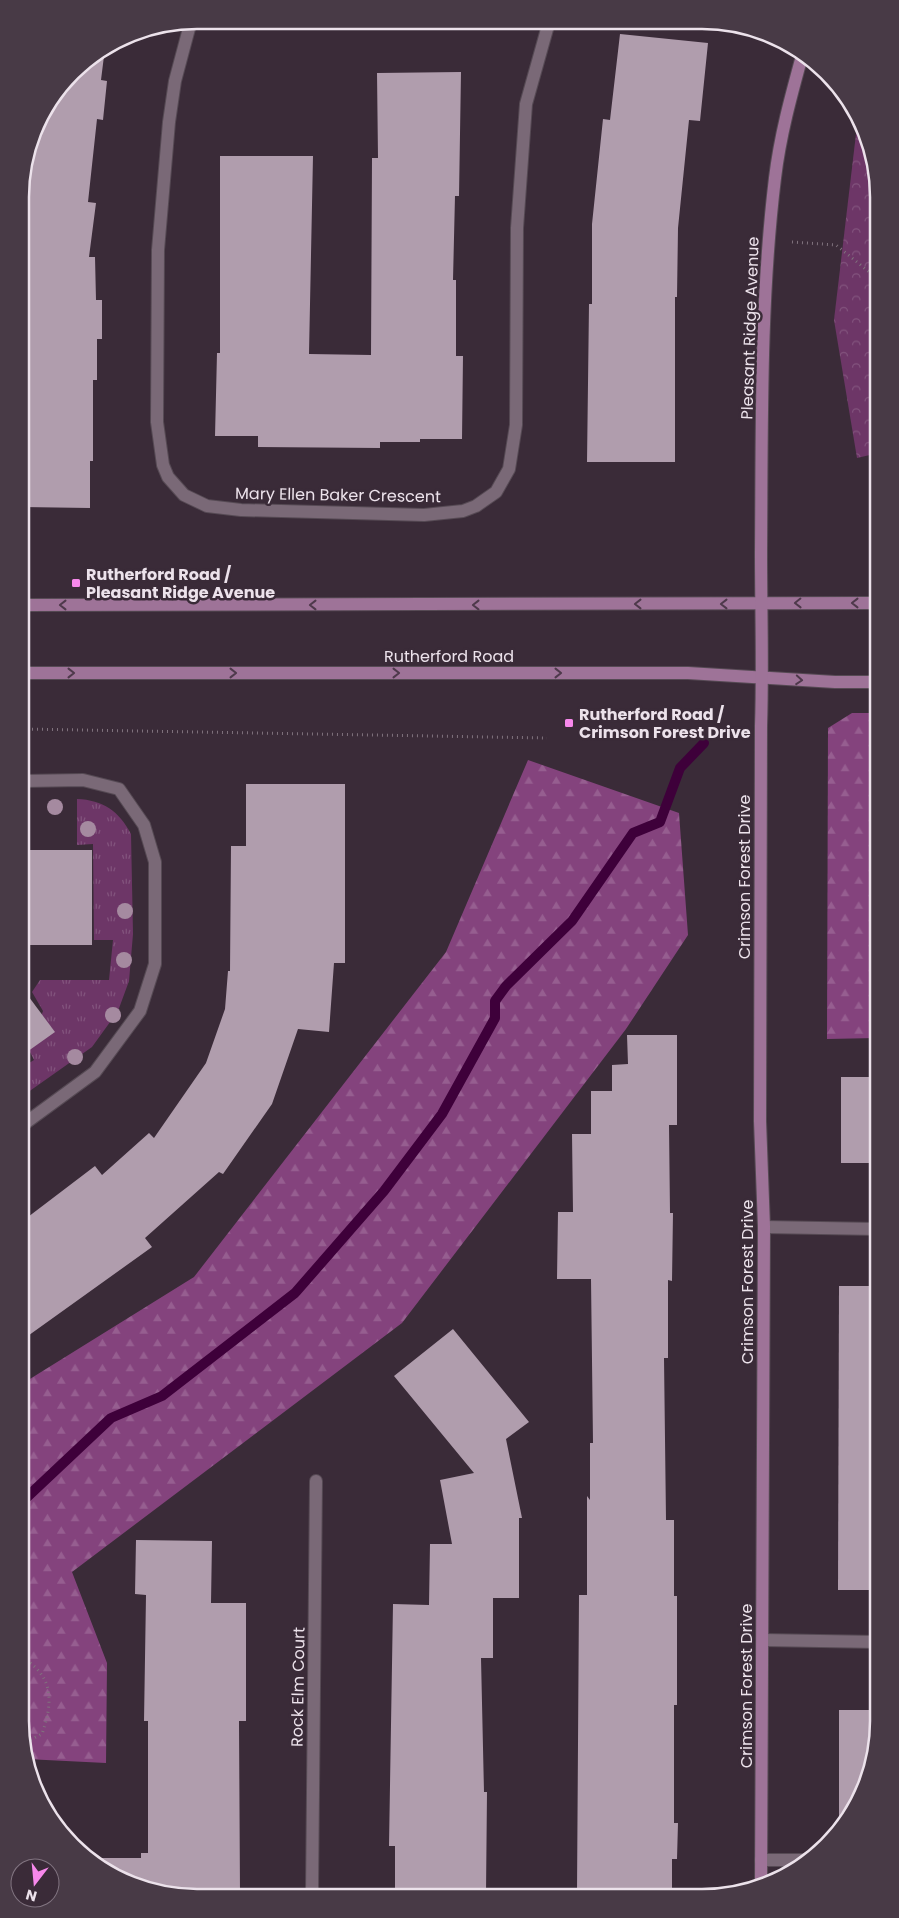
<svg xmlns="http://www.w3.org/2000/svg" width="899" height="1918" font-family="Poppins,sans-serif">
  <style>
    .grass { fill: url(#grass-tufts) }
    .forest { fill: url(#forest-firs) }
    .park { fill: url(#park-crowns) }
    .lines { fill: none; stroke-linecap: round; stroke-linejoin: round }
    .stream { stroke: #3e003a; stroke-width: 10 }
    .building { fill: #b09dad }
    .street-casing { stroke: #564a54; stroke-width: 14 }
    .secondary-casing { stroke: #564a54; stroke-width: 14 }
    .path { stroke: #80737e; stroke-width: 3; stroke-dasharray: 1 4; stroke-linecap: butt }
    .street { stroke: #7a6977; stroke-width: 12 }
    .secondary { stroke: #9e7398; stroke-width: 12 }
    .tree { fill: #a58aa0 }
    .oneway { stroke: #4e394b }
    .poi-dot { fill: #f788eb; stroke: #3a2b38; stroke-width: 2 }
    .labels { text-anchor: middle; dominant-baseline: central; stroke-width: 5; stroke-linejoin: round; paint-order: stroke }
    .street-label { font-size: 16px; fill: #ece2eb; stroke: #3a2b38 }
    .poi-label { font-size: 16px; font-weight: bold; fill: #ece2eb; stroke: #3a2b38; text-anchor: start }
    .rim { fill: none; stroke: #ece2eb; stroke-width: 2.5 }
  </style>
  <defs>
    <pattern id="grass-tufts" width="24" height="20" patternUnits="userSpaceOnUse" patternTransform="scale(1.25)"><rect width="24" height="20" fill="#6d3667"/><path d="M3 7l-1-3M5 7V3M7 7l1-3M15 17l-1-3M17 17v-4M19 17l1-3" fill="none" stroke="#82537d"/></pattern>
    <pattern id="forest-firs" width="22" height="20" patternUnits="userSpaceOnUse" patternTransform="scale(1.25)"><rect width="22" height="20" fill="#84437d"/><path d="M5 1l3.5 6h-7zM16 11l3.5 6h-7z" fill="#965e90"/></pattern>
    <pattern id="park-crowns" width="20" height="18" patternUnits="userSpaceOnUse" patternTransform="scale(1.25)"><rect width="20" height="18" fill="#6d3667"/><path d="M2 6a3 3 0 1 1 6 0M12 15a3 3 0 1 1 6 0" fill="none" stroke="#82537d"/></pattern>
  </defs>
  <rect width="100%" height="100%" fill="#3a2b38"/>
  <path class="grass" d="M77,799C103,800 119,811 131,834L133,934L129,981L118,1011L92,1047L24,1095V1066L34,1060L29,1050L43,1011L32,992L40,980H109L113,940H94L93,844L77,845Z"/>
  <g class="forest">
    <path d="M852,713H875L876,1038L827,1039L828,728Z"/>
    <path d="M528,760L679,813L688,935L626,1029L402,1323L72,1572L107,1663L106,1763L26,1759L25,1382L194,1277L446,952Z"/>
  </g>
  <path class="park" d="M858,117L873,151L874,454L857,458L834,320Z"/>
  <g class="lines">
    <path class="stream" d="M25,1499L111,1418L162,1396L295,1293L384,1191L442,1114L495,1018V1001L506,986L572,921L633,833L660,822L680,768L704,743"/>
  </g>
  <g class="building">
    <path d="M620,34L708,43L700,121L689,120L678,228L677,297H675V462H587L589,304H592V224L603,119L610,120Z"/>
    <path d="M105,48L101,80L107,81L103,120L97,119L88,202L96,203L89,257H95L96,300H102V339H97V380H93V461H90V508L22,507L20,185L38,118L80,64Z"/>
    <path d="M461,72L459,196H455L453,280H456V356H463L462,439H420V442H380V448L258,447V436H215L217,353H220V156H313L309,354L371,355L372,158H378L377,73Z"/>
    <path d="M246,784H345V963H334L329,1032L298,1029L272,1104L223,1174L219,1172L145,1238L152,1247L25,1338L24,1220L95,1166L102,1175L149,1133L154,1138L206,1063L225,1009L228,971H230L231,846H246Z"/>
    <rect x="23" y="850" width="69" height="95"/>
    <path d="M23,989L55,1032L24,1054L23,1025Z"/>
    <path d="M627,1035H677V1125H669L670,1213H673L672,1281L668,1280V1358H664L666,1520H674V1596H677V1705H674V1823H678L677,1859H672V1892L577,1893L579,1595H587V1496L590,1500V1443H593L591,1279H557L558,1212H573L572,1134H591V1091H612V1065L628,1064Z"/>
    <path d="M841,1077H876L877,1163H841Z"/>
    <path d="M839,1286H877L878,1590H838Z"/>
    <path d="M453,1329L529,1422L506,1439L522,1518H519V1598H493V1658H481L484,1792H487L486,1893L395,1894V1846H389L393,1604L429,1605L430,1544H452L440,1480L474,1473L394,1376Z"/>
    <path d="M136,1540L212,1541L211,1603H246V1721H239L240,1894L163,1895L89,1858H141V1853H148V1721H144L146,1595L135,1594Z"/>
    <path d="M839,1710H879V1733L866,1788L839,1831Z"/>
  </g>
  <g class="lines">
    <defs>
      <g id="street">
        <path d="M191,21L175,81L169,122L158,250L157,422L163,465L168,477L184,495L207,506L241,510L424,515L463,511L476,506L496,492L509,469L516,425L517,228L526,104L549,22"/>
        <path d="M23,781L83,780L119,789L144,825L155,862V964L140,1011L95,1072L24,1124"/>
        <path d="M764,1227L877,1229"/>
        <path d="M763,1640L878,1642"/>
        <path d="M761,1860H810"/>
        <path d="M312,1894L316,1481"/>
      </g>
      <g id="secondary">
        <path d="M22,605L875,603"/>
        <path d="M22,673H688L835,682H875"/>
        <path d="M761,1886L764,1227L760,1121L761,726C763,668 761,610 761,552C762,428 760,301 775,178C780,136 791,96 802,56"/>
      </g>
    </defs>
    <use href="#street" class="street-casing"/>
    <use href="#secondary" class="secondary-casing"/>
    <g class="path">
      <path d="M792,242L836,245L873,275"/>
      <path d="M22,729L547,738"/>
      <path d="M26,1660C55,1679 52,1705 42,1734L26,1742"/>
    </g>
    <use href="#street" class="street"/>
    <use href="#secondary" class="secondary"/>
  </g>
  <g class="tree">
    <circle cx="55" cy="807" r="8"/>
    <circle cx="88" cy="829" r="8"/>
    <circle cx="125" cy="911" r="8"/>
    <circle cx="124" cy="960" r="8"/>
    <circle cx="113" cy="1015" r="8"/>
    <circle cx="75" cy="1057" r="8"/>
  </g>
  <defs><path id="oneway-chevron" d="M-2-3.5L2.5 0L-2 3.5" fill="none" stroke-width="1.6" stroke-linecap="round" stroke-linejoin="round" transform="scale(1.25)"/></defs>
  <g class="oneway">
    <use href="#oneway-chevron" transform="translate(798 603) rotate(179)"/>
    <use href="#oneway-chevron" transform="translate(855 603) rotate(-180)"/>
    <use href="#oneway-chevron" transform="translate(638 604) rotate(180)"/>
    <use href="#oneway-chevron" transform="translate(724 604) rotate(180)"/>
    <use href="#oneway-chevron" transform="translate(63 605) rotate(180)"/>
    <use href="#oneway-chevron" transform="translate(313 605) rotate(180)"/>
    <use href="#oneway-chevron" transform="translate(476 605) rotate(180)"/>
    <use href="#oneway-chevron" transform="translate(71 673)"/>
    <use href="#oneway-chevron" transform="translate(233 673)"/>
    <use href="#oneway-chevron" transform="translate(396 673)"/>
    <use href="#oneway-chevron" transform="translate(558 673)"/>
    <use href="#oneway-chevron" transform="translate(799 680) rotate(4)"/>
  </g>
  <g class="poi-dot">
    <rect x="71" y="578" width="10" height="10" rx="2.5"/>
    <rect x="564" y="718" width="10" height="10" rx="2.5"/>
  </g>
  <g class="labels">
    <g class="street-label">
      <text transform="translate(750 328) rotate(-88)">Pleasant Ridge Avenue</text>
      <text transform="translate(338 495) rotate(1)">Mary Ellen Baker Crescent</text>
      <text x="449" y="656">Rutherford Road</text>
      <text transform="translate(744 877) rotate(-90)">Crimson Forest Drive</text>
      <text transform="translate(747 1282) rotate(-90)">Crimson Forest Drive</text>
      <text transform="translate(746 1686) rotate(-90)">Crimson Forest Drive</text>
      <text transform="translate(298 1687) rotate(-89)">Rock Elm Court</text>
    </g>
    <g class="poi-label">
      <text x="86" y="574">Rutherford Road /<tspan x="86" dy="18">Pleasant Ridge Avenue</tspan></text>
      <text x="579" y="714">Rutherford Road /<tspan x="579" dy="18">Crimson Forest Drive</tspan></text>
    </g>
  </g>
  <path d="M0 0H899V1918H0ZM197 29H702A168 168 0 0 1 870 197V1721A168 168 0 0 1 702 1889H197A168 168 0 0 1 29 1721V197A168 168 0 0 1 197 29Z" fill="#483a46" fill-rule="evenodd"/>
  <path class="rim" d="M197 29H702A168 168 0 0 1 870 197V1721A168 168 0 0 1 702 1889H197A168 168 0 0 1 29 1721V197A168 168 0 0 1 197 29Z"/>
  <g transform="translate(35 1883) rotate(196)"><circle r="24" fill="#3a2b38" stroke="#817480"/>
  <path d="M0-4L9 19L0 12L-9 19Z" fill="#f788eb"/>
  <text y="-8" font-size="14" font-weight="bold" text-anchor="middle" fill="#ece2eb">N</text>
  </g>
</svg>
